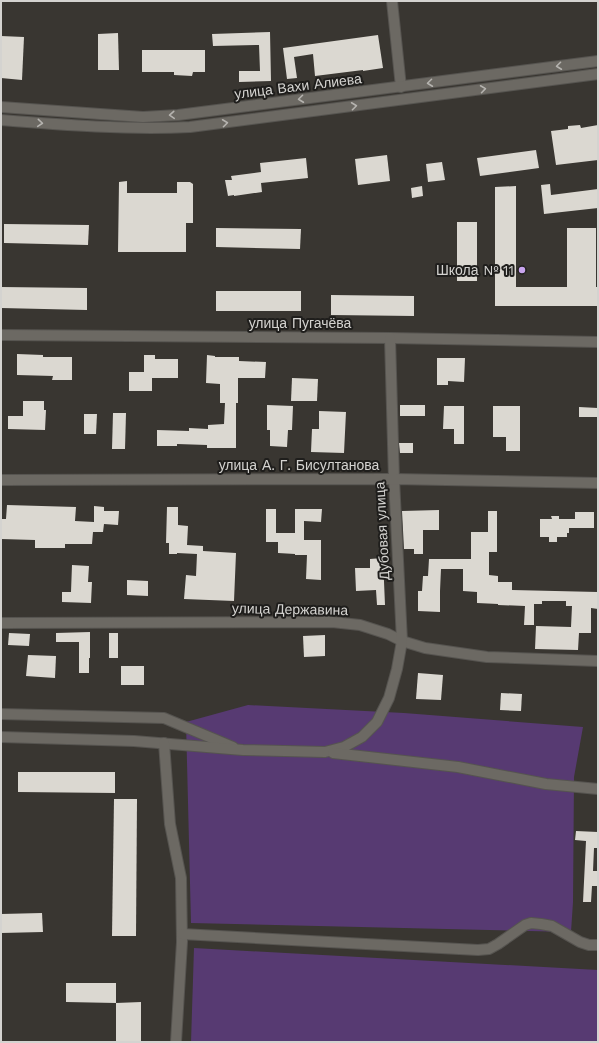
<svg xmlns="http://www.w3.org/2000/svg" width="599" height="1043" font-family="'Work Sans',sans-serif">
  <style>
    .green { fill: #573a72 }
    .building { fill: #dbd8d1 }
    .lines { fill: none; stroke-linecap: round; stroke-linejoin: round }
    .minor-casing { stroke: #565450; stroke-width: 12 }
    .tertiary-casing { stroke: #565450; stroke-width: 12 }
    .secondary-casing { stroke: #565450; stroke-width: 12 }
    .minor { stroke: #6c6963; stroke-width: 10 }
    .tertiary { stroke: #6c6963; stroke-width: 10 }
    .secondary { stroke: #6c6963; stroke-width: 10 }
    .oneway { stroke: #b5b3af }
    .poi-dot { fill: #c9a5ee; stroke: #1f1e1c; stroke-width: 1.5 }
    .labels { text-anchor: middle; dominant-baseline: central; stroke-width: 4; stroke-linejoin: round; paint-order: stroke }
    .street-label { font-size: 14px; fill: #d4d3d0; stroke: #1f1e1c }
    .poi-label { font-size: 14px; fill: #d4d3d0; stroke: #1f1e1c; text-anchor: end }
  </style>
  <rect width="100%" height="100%" fill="#393631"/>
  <g class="green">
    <path d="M248,705L404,713L583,727L574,777L573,902L571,932L191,923L186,722Z"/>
    <path d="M194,948L598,970V1042H191Z"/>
  </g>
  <g class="building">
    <path d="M270,32L271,81L239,82V71H260L259,45L213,46L212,34Z"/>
    <path d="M118,33L119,70H98V34Z"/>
    <path d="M378,35L383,68L363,71V70L315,76L313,54L294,57L297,78L287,79L283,48Z"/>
    <path d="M1,36L24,37L22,80L1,78Z"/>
    <path d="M142,50H205V72H193L192,76L174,75V72H142Z"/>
    <path d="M580,125L581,128L598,125V160L556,165L551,131L568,129V126Z"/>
    <path d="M536,150L539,168L480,176L477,158Z"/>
    <path d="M387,155L390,181L358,185L355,159Z"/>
    <path d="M306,158L308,178L261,183L262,192L234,196V195L228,196L225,180H232L231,176L261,172L260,163Z"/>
    <path d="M442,162L445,180L428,182L426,164Z"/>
    <path d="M127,181V193H177V182H190L193,184V223H186V252H118L119,182Z"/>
    <path d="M550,184L551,195L598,189V208L544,214L541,185Z"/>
    <path d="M422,186L423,196L412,198L411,188Z"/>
    <path d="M516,186V287H567V228H596V287H598V306H495V187Z"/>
    <rect x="457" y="222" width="20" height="59"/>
    <path d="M4,224L89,225L88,245L4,243Z"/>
    <path d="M216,228L301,229L300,249L216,247Z"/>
    <path d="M1,287L87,288V310L1,308Z"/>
    <rect x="216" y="291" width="85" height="20"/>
    <path d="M331,295L414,296V316L331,315Z"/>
    <path d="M17,354L43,355V357H72V380H52L53,376L17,375Z"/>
    <path d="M144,355H155V359H178V378H152V391H129V372H144Z"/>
    <path d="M207,355L215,356V357H239V361L266,362L265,378H238V403H236V448H207V445L177,444V446H157V430L189,431V428L208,429V425L224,424L225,403H220V384L206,383Z"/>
    <path d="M437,358H465L464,382L448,381V385H437Z"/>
    <path d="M292,378L318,379L317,401H291Z"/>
    <path d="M23,401H44V410H46L45,430L8,429V416H23Z"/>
    <path d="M267,405L293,406L292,430H288L287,447L270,446V430H267Z"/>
    <rect x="400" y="405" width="25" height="11"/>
    <path d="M444,406H464V444H454V429H443Z"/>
    <path d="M493,406H520V451H506V437H493Z"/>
    <path d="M579,407L598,408V417H579Z"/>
    <path d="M319,411L346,412L344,453L311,452L312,429H319Z"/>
    <path d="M113,413H126L125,449H112Z"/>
    <path d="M84,414H97L96,434H84Z"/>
    <path d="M399,443H413V453H400Z"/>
    <path d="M7,505L76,507L75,521L94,522V506L104,507V511H119L118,525L104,524L103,532H93L92,544H65V548H35V540L1,539V519H6Z"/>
    <path d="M167,507H178V525L188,526L187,545L203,546V551L236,553L234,601L184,599L186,575L196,576L197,554L177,553V554H169V543H166Z"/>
    <path d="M266,509H276V533H295V509H322L321,522L304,521V540H321V580L306,579L307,555H295V554L278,553V542H266Z"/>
    <path d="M439,510V530H423V554H414V549H404L402,511Z"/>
    <path d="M488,511H497V552H489V575L498,576V582H512V590L598,592V609L591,608V633H579L578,650L535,649L536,626L571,627L572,606H566V601H542V604H534V625H524L525,606L498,605V604L477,603V592L463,591V569H441L440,591V612L418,611V591H422L423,576H428L429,559H471V532H488Z"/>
    <path d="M575,512H594V528H569V533H567V537H557V542H549V537H540V519H552L551,516H559V519H575Z"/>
    <path d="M383,558L385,605H377L376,590L356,591L355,568H370V559Z"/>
    <path d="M72,565L89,566L88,582H92L91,603L62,602V592H71Z"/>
    <path d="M127,580L148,581V596L127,595Z"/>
    <path d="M90,632V658H89V673H79V642H56V633Z"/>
    <path d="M9,633L30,634L29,646L8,645Z"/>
    <rect x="109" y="633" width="9" height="25"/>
    <path d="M325,635V656L304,657L303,636Z"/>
    <path d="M28,655L56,656L55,678L26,676Z"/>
    <rect x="121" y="666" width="23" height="19"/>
    <path d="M418,673L443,675L441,700L416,699Z"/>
    <path d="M501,693L522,694L521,711L500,710Z"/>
    <path d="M18,772H115V793L18,792Z"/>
    <path d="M114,799H137L136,936H112Z"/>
    <path d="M576,831L598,832V848H594L593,871H598V886H592L591,902H583L586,841L575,840Z"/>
    <path d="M42,913L43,932L1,933V914Z"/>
    <path d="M66,983H116V1003L66,1002Z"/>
    <path d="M141,1002V1042H116V1003Z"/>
  </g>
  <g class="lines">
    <defs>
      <g id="minor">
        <path d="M392,1L401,87"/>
        <path d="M1,335L390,338L598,342"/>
        <path d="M1,623L332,622L360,625L388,634L402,641L425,648L487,657L598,661"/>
        <path d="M1,714L164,718L233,747"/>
        <path d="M1,737L134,741L243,750L325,752L344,747L362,737L377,722L389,698L397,669L402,641L394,479L390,338"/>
        <path d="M164,743L170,824L181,878L182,942L176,1042"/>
        <path d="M333,753L458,767L546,784L598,789"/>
        <path d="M182,934L478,950L489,949L498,944L525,925L531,923L541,924L552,926L580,942L589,945H598"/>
      </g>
      <path id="tertiary" d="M1,480L394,479L598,483"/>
      <g id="secondary">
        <path d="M1,107L143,117L178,115L598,61"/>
        <path d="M1,120C64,125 127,130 190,127L598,74"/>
      </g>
    </defs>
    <use href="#minor" class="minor-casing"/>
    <use href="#tertiary" class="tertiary-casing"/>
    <use href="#secondary" class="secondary-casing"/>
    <use href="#minor" class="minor"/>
    <use href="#tertiary" class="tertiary"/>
    <use href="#secondary" class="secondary"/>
  </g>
  <defs><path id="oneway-chevron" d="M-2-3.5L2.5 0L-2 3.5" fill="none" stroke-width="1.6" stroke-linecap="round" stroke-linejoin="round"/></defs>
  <g class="oneway">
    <use href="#oneway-chevron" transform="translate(559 66) rotate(173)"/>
    <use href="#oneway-chevron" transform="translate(430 83) rotate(173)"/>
    <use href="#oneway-chevron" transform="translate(483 89) rotate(-8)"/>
    <use href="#oneway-chevron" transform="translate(301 99) rotate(173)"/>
    <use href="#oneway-chevron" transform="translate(354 106) rotate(-7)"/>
    <use href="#oneway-chevron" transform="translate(172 115) rotate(176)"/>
    <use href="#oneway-chevron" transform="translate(40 123) rotate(5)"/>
    <use href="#oneway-chevron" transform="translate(225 123) rotate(-7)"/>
  </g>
  <circle class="poi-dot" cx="522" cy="270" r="4"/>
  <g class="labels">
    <g class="street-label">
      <text transform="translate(298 86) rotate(-7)">улица Вахи Алиева</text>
      <text x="300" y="323">улица Пугачёва</text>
      <text x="299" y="465">улица А. Г. Бисултанова</text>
      <text transform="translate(382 531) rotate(-93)">Дубовая улица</text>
      <text transform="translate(290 609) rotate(1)">улица Державина</text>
    </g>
    <g class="poi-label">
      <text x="514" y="270">Школа № 11</text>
    </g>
  </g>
  <rect width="599" height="1043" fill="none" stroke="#d4d3d0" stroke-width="4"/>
</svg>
